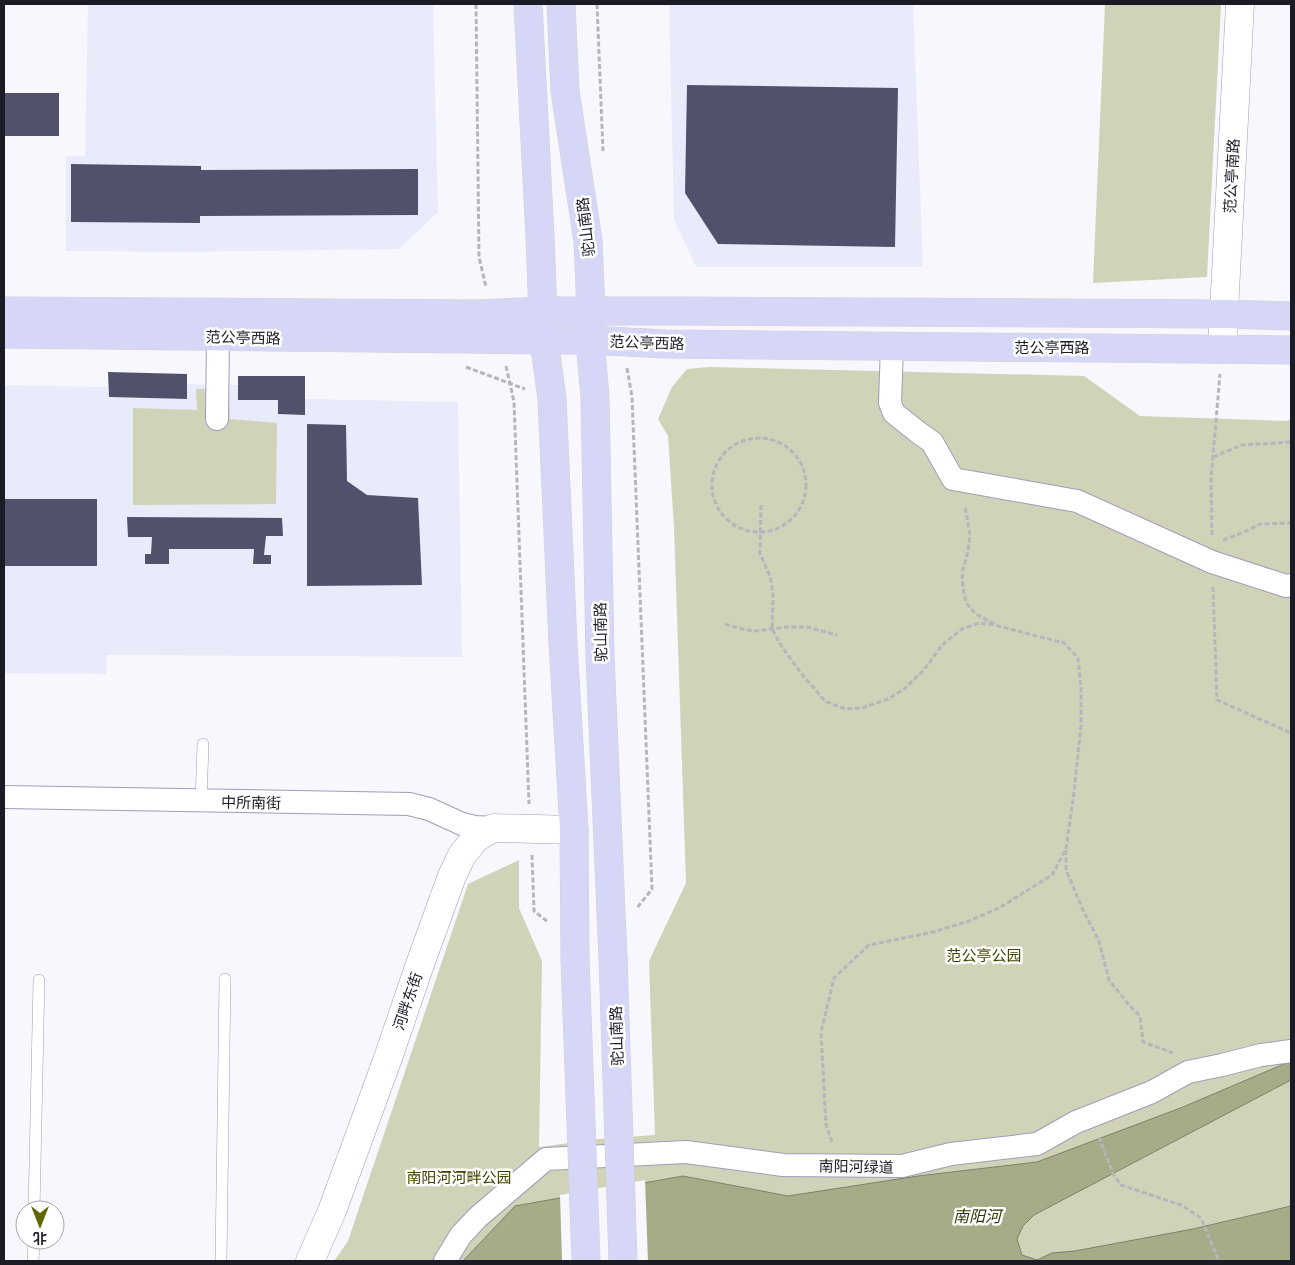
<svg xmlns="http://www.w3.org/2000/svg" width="1295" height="1265" font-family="Commissioner,'Noto Sans SC',sans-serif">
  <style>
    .built { fill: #eaebfa }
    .green { fill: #d0d3b8 }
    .water { fill: #a8ab87; stroke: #7e806a }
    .pier { fill: #f7f7fd }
    .building { fill: #51516b }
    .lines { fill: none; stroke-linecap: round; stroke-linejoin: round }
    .lane-casing { stroke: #9d9ebb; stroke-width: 12 }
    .street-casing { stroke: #9d9ebb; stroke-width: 24 }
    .secondary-casing { stroke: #9d9ebb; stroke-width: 29 }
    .primary-casing { stroke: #d1d1d4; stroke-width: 29 }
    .path { stroke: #b5b5bc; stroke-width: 3; stroke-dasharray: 5 2.5; stroke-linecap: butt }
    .lane { stroke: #fff; stroke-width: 11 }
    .street { stroke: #fff; stroke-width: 22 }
    .secondary { stroke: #fff; stroke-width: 28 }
    .primary { stroke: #d6d7f7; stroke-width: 28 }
    .primary-bridge-casing { stroke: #d1d1d4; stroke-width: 29; stroke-linecap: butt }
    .primary-bridge { stroke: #d6d7f7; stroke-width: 28 }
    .labels { text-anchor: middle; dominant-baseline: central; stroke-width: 5; stroke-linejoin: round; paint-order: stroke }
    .street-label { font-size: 15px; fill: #1b1b26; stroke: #fff }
    .park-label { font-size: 15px; fill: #404200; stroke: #fff }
    .water-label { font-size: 16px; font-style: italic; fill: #313304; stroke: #fff }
  </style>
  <rect width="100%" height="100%" fill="#f7f7fd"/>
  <g class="built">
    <path d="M88,4H433L438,212L399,249L181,252L66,251V156H85Z"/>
    <path d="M669,4H913L923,267H696L674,219Z"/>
    <path d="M187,384L238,385V400H278V414H305V399L458,402L462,657L107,655L106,674L4,673V385L108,387L109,397L187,399Z"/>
  </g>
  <g class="green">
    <path d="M1105,4H1221L1207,277L1093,283Z"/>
    <path d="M709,367L1084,376L1140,416L1287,421L1291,419V1261H334L348,1241L468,884L519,860V908L542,961L539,1147L599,1139L655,1135L649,961L686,883L674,527L668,436L658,419L672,387L687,369Z"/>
    <path d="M196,389H229L230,419L277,423L276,504L133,505V408L197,410Z"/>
  </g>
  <path class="water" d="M1291,1061V1080L1034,1215L1023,1226L1017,1239L1022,1255L1037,1260L1052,1253L1075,1251L1193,1229L1291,1206V1261H463L515,1206L683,1176L788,1196L918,1176L1037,1162L1183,1107Z"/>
  <path class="pier" d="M645,1180L648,1261H562L560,1195Z"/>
  <g class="building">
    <path d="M687,85L898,88L895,247L718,244L685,193Z"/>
    <rect x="4" y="93" width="55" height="43"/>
    <path d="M71,164L201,166V170L418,169V215L200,216V223L71,222Z"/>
    <path d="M108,372L187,374V399L109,397Z"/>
    <path d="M238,376H305V415L278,414V400H238Z"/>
    <path d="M307,424L346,425L347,481L367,495L418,498L422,585L307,586Z"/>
    <rect x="4" y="499" width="93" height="67"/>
    <path d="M127,517L282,518L283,536H266L264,555H271V564H253L254,549H169V564H145V554H151L152,537H128Z"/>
  </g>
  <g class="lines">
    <defs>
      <g id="lane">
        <path d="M201,801L203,744"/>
        <path d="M34,1210L39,980"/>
        <path d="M33,1261L34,1240"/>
        <path d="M221,1261L225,979"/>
      </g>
      <g id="street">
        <path d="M892,346L890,403L894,413L919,433L932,442L953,479L1077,501L1212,562L1286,586L1291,585"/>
        <path d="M217,419L218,336"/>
        <path d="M4,797L409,804L429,809L462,824L475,827L493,828"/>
        <path d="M445,1261L461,1235L478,1217L546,1159L686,1152L783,1165L902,1166L951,1154L1037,1144L1076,1122L1152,1092L1188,1072L1222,1065L1261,1055L1291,1051"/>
      </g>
      <g id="secondary">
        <path d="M1222,349L1240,4"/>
        <path d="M310,1261L332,1211L388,1058L419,967L452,876L462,855L476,838L493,828L574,830"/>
      </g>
      <g id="primary">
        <path d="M528,4L540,237L544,340L552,399L563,643L574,830L575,959"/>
        <path d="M561,4L565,91L588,241L591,311L590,340L595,397L600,656L613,958"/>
        <path d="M4,311L479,314L543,311H676L1224,314L1291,316"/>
        <path d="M4,334L544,340H590L665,344L1291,350"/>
      </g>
    </defs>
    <use href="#lane" class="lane-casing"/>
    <use href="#street" class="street-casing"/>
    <use href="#secondary" class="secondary-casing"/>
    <use href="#primary" class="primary-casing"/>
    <g class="path">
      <path d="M476,4L479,257L486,287"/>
      <path d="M597,4L603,151"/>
      <path d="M506,366L514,402L529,804"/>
      <path d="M466,367L525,389"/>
      <path d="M627,368L632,397L652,889L637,908"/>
      <circle cx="759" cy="485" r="47"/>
      <path d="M1213,457L1242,445L1291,442"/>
      <path d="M761,505L760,554L770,576L773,595L772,629L782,647L801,673L825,701L845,709L862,708L888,699L904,689L924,670L942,645L962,629L979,623L995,625"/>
      <path d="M1212,535L1211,479L1220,374"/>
      <path d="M1223,540L1242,533L1260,524L1291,523"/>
      <path d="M1213,587L1217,700L1291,733"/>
      <path d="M725,624L742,629L755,631L788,627H807L837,635"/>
      <path d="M1066,850V870L1083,910L1099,941L1109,980L1129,1005L1140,1016L1143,1042L1173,1053"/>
      <path d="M532,855L534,911L548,922"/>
      <path d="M1099,1137L1113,1174L1121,1185L1181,1205L1201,1218L1219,1261"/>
      <path d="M832,1142L826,1125L821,1032L834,978L869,945L933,932L969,921L999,908L1052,875L1066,849L1074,792L1081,725V689L1078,658L1064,643L998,626L976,614L966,603L963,588L962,573L968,551L970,535L965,506"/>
    </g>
    <use href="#lane" class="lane"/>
    <use href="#street" class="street"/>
    <use href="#secondary" class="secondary"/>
    <use href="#primary" class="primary"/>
    <defs>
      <g id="primary-bridge">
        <path d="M613,958L623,1261"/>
        <path d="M575,959L586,1261"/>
      </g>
    </defs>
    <use href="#primary-bridge" class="primary-bridge-casing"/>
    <use href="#primary-bridge" class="primary-bridge"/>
  </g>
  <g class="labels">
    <g class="street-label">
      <text transform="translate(1231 176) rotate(-87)">范公亭南路</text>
      <text transform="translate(585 227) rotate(-97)">驼山南路</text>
      <text transform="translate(243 337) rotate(1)">范公亭西路</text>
      <text transform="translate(647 342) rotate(2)">范公亭西路</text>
      <text x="1052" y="347">范公亭西路</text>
      <text transform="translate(600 632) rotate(-91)">驼山南路</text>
      <text transform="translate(251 802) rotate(1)">中所南街</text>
      <text transform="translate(407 1001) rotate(-71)">河畔东街</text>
      <text transform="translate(616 1036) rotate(-92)">驼山南路</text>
      <text transform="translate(856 1166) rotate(1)">南阳河绿道</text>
    </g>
    <g class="park-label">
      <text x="984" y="955">范公亭公园</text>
      <text x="459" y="1177">南阳河河畔公园</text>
    </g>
    <g class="water-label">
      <text x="977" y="1215">南阳河</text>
    </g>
  </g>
  <rect width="1295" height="1265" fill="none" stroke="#1b1b26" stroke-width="10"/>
  <g transform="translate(40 1225) rotate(180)"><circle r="24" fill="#ffffff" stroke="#a4a4a8"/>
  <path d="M0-4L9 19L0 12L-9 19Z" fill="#636600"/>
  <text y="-8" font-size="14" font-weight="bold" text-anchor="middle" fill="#1b1b26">北</text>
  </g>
</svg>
